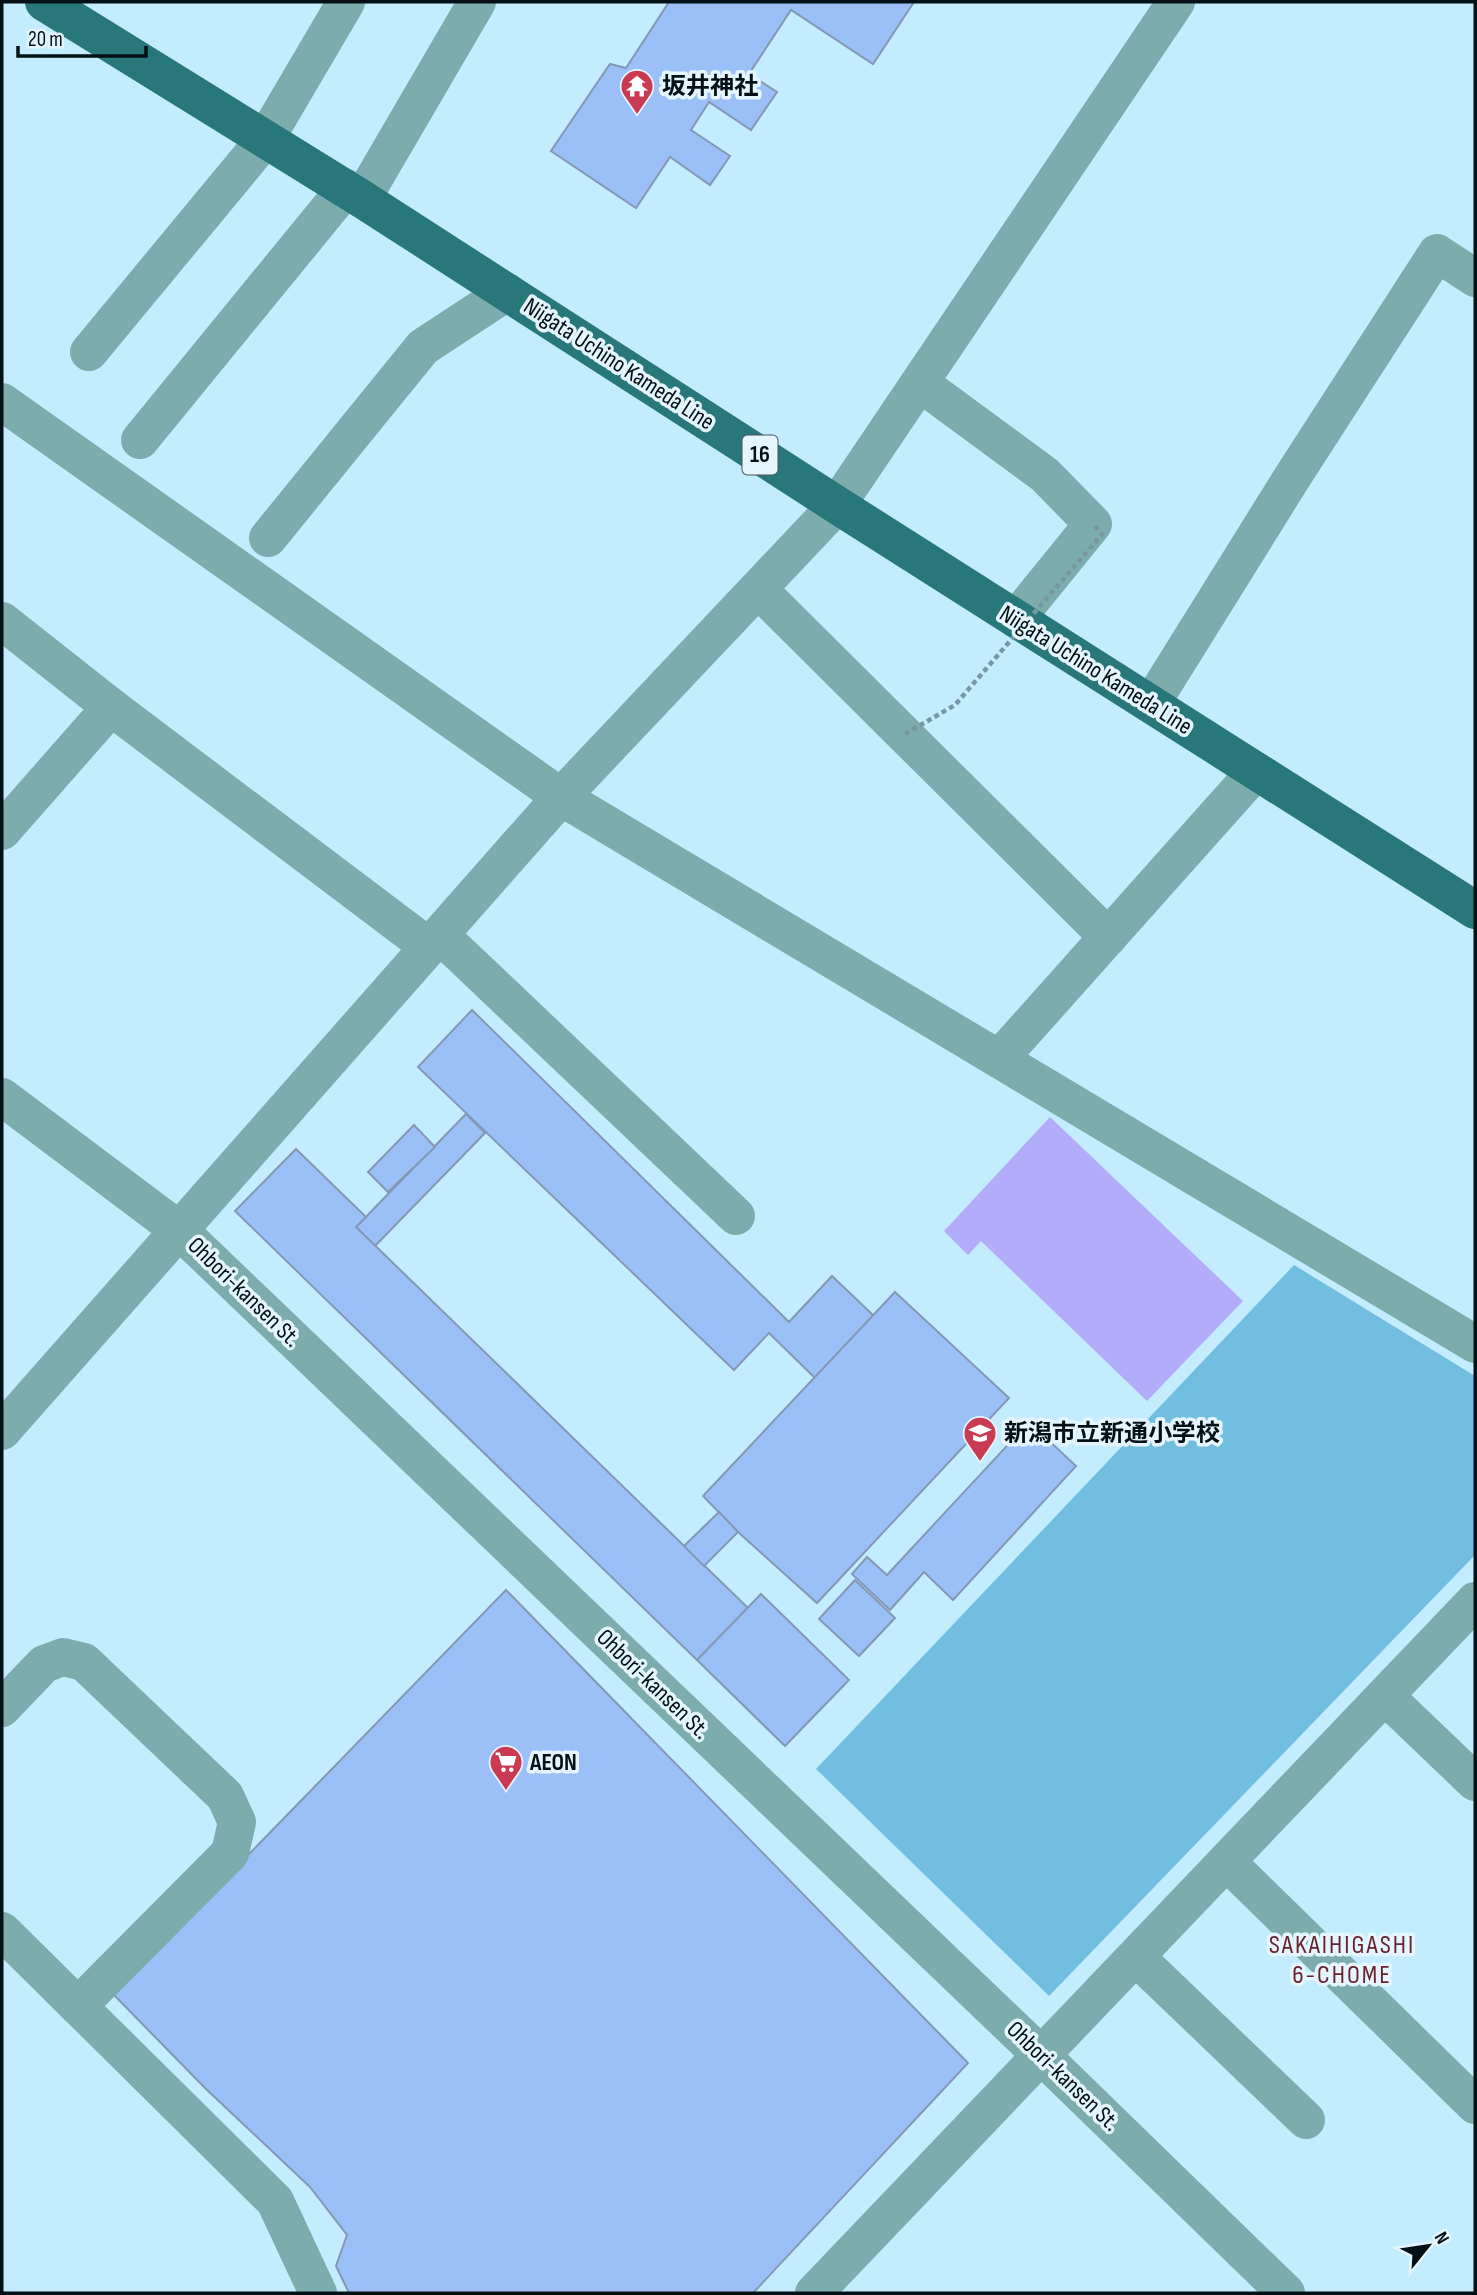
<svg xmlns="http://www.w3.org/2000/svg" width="1477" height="2295" font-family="'Sofia Sans Condensed','Noto Sans JP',sans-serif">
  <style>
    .green { fill: #71bee1 }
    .water { fill: #b2acfa }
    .building { fill: #9bc0f8; stroke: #8498b5; stroke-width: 2 }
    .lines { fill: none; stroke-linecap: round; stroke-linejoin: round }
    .minor { stroke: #7dacae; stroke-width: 38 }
    .tertiary { stroke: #7dacae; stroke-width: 38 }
    .primary { stroke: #28777b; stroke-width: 38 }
    .path-bridge { stroke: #7996a4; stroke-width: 4.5; stroke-dasharray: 5 3.5; stroke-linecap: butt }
    .labels { text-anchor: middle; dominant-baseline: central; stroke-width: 7; stroke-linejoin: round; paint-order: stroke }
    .shield { fill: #e5f5fd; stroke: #47555b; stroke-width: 2 }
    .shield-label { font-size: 23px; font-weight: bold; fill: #031016 }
    .poi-label { font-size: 24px; font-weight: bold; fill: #031016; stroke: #e5f5fd; text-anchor: start }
    .street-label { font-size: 24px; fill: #031016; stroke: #e5f5fd }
    .neighbourhood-label { font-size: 26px; letter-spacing: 2px; fill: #68222c; stroke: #e5f5fd }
  </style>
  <rect width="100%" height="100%" fill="#c4ecff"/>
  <path class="green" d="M1294,1265L1475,1376V1555L1049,1996L816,1769Z"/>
  <path class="water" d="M1050,1117L1243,1301L1147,1401L981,1241L968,1255L944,1231Z"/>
  <g class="building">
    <path d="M669,2H914L873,64L791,10L749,74L777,92L751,130L709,102L691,130L730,156L710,185L670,157L636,208L551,151L610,64L626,68Z"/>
    <path d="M472,1010L789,1322L832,1276L874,1316L815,1378L769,1333L734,1370L418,1067Z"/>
    <path d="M466,1114L485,1133L375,1246L356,1227Z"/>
    <path d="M414,1125L435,1147L388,1192L368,1172Z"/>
    <path d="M296,1149L366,1217L356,1227L748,1608L697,1660L235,1211Z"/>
    <path d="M895,1292L1009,1398L817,1603L738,1532L703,1496Z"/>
    <path d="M1029,1422L1076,1466L953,1600L924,1572L890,1610L852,1574L867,1557L887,1575Z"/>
    <path d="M719,1512L738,1532L704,1566L684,1546Z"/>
    <path d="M855,1580L895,1618L859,1656L819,1619Z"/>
    <path d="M506,1590L968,2063L753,2293H349L336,2266L347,2235L310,2187L205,2088L113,1994Z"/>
    <path d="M761,1594L849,1680L785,1746L697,1660Z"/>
  </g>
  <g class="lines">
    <g class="minor">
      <path d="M362,199L477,2"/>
      <path d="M89,352L266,138L346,2"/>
      <path d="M920,383L1045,475L1093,524L1016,619"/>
      <path d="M2,402L561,797L1475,1344"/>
      <path d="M140,440L346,188"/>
      <path d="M268,538L423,347L507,292"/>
      <path d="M759,590L1108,937"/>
      <path d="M2,621L111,707L2,831"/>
      <path d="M1151,704L1293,476L1437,253L1475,278"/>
      <path d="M111,707L429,947"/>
      <path d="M440,935L736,1216"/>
      <path d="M999,1059L1256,771"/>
      <path d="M2,1431L561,797L837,505L1176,2"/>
      <path d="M1385,1696L1475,1782"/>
      <path d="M2,1708L44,1664L63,1657L84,1662L225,1796L237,1822L230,1853L78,2006"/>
      <path d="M1227,1862L1475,2105"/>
      <path d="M2,1931L275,2201L318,2293"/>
      <path d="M1136,1957L1306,2120"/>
      <path d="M814,2293L1475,1601"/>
    </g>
    <path class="tertiary" d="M2,1097L179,1230L1042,2056L1286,2293"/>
    <path class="primary" d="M44,2L362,199L837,505L1475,910"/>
    <path class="path-bridge" d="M905,734L955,705L1102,534L1093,524"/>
  </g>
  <defs>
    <symbol id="temple-pin" viewBox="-11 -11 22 30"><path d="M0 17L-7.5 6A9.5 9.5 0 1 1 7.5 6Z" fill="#cb3a53" stroke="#e5f5fd"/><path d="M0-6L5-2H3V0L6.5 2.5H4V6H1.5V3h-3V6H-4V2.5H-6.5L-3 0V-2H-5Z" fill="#fff"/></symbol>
    <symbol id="school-pin" viewBox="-11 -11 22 30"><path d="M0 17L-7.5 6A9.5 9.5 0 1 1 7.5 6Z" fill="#cb3a53" stroke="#e5f5fd"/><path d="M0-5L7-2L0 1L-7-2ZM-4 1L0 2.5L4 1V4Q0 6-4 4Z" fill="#fff"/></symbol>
    <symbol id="supermarket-pin" viewBox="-11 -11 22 30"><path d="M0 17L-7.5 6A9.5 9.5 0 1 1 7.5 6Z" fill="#cb3a53" stroke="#e5f5fd"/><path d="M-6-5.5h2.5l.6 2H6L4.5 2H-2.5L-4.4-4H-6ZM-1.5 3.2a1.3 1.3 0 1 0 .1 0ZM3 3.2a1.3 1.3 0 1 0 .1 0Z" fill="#fff"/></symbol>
  </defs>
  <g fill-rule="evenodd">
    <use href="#temple-pin" x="618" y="67" width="38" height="52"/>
    <use href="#school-pin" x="961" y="1414" width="38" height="52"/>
    <use href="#supermarket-pin" x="487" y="1743" width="38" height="52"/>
  </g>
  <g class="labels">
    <rect class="shield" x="742.5" y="435.5" width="35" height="39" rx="5"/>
    <g class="shield-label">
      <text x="760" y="455">16</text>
    </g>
    <g class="poi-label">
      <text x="662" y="86">坂井神社</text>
      <text x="1004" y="1433">新潟市立新通小学校</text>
      <text x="530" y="1762">AEON</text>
    </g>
    <g class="street-label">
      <text transform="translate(619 364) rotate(33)">Niigata Uchino Kameda Line</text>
      <text transform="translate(1096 670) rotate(32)">Niigata Uchino Kameda Line</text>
      <text transform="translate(244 1292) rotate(44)">Ohbori-kansen St.</text>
      <text transform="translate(653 1684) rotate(44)">Ohbori-kansen St.</text>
      <text transform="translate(1063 2076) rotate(44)">Ohbori-kansen St.</text>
    </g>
    <g class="neighbourhood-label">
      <text x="1342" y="1945">SAKAIHIGASHI<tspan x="1342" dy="30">6-CHOME</tspan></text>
    </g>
  </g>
  <rect width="1477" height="2295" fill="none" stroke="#031016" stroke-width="7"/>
  <g transform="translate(1428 2246) rotate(60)" stroke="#e5f5fd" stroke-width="5" paint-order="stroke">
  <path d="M0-5L12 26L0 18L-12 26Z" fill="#031016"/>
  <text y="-10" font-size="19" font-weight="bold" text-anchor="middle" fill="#031016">N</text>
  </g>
  <path d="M18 46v10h128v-10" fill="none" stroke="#031016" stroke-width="3.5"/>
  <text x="28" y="46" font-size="21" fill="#031016" stroke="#e5f5fd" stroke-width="5" paint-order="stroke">20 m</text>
</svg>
